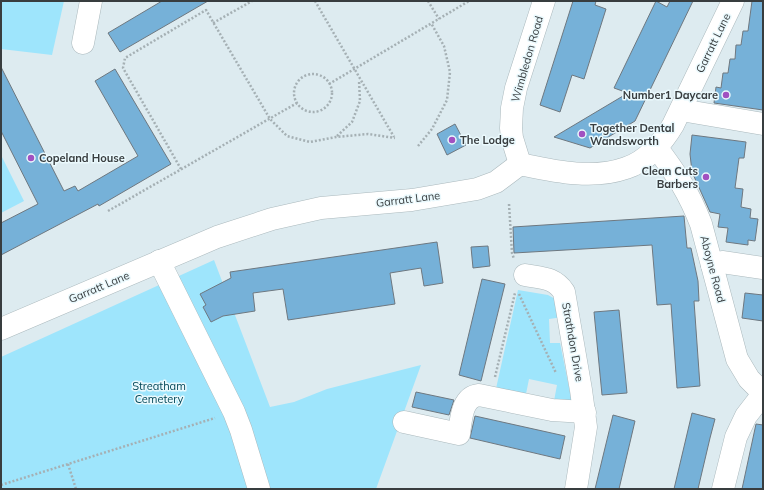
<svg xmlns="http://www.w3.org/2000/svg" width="764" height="490" font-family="Mulish,sans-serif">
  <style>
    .green { fill: #9ee5fc }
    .building { fill: #76b1d8; stroke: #6e7880 }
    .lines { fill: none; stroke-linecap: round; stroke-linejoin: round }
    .minor-casing { stroke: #abb9bd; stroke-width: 23 }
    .major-casing { stroke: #abb9bd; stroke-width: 23 }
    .path { stroke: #a5b0b4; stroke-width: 2.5; stroke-dasharray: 2 2; stroke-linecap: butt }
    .minor { stroke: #fff; stroke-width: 22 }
    .major { stroke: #fff; stroke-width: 22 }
    .poi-dot { fill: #a151c1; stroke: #eaf9fd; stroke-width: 1.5 }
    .labels { text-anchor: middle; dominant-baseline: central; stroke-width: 3; stroke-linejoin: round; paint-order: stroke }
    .street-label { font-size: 11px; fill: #383d3f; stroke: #eaf9fd }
    .poi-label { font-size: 11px; font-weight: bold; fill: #383d3f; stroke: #eaf9fd; text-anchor: start }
    .park-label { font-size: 11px; fill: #004758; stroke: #eaf9fd }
  </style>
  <rect width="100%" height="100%" fill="#ddebf0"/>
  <g class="green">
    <path d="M1,1H64L52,55L1,49Z"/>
    <path d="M1,155L24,201L1,213Z"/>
    <path d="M214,260L270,407L294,402L327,389L421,365L376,489H1V357Z"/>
    <path d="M518,290L548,295L557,300L563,317L549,319L550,343H560L572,402L554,401L557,385L529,379L525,399L495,393Z"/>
  </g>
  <g class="building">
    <path d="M162,1H208L120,52L108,33Z"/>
    <path d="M573,1H596L595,5L606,9L584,79L572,75L560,112L540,105Z"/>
    <path d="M656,1L667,7L670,1H693L635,121L590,148L554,137L628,93L614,88Z"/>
    <path d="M752,1H763V110L714,103L716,87L721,88L723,73H728L730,59H735L736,45H741L743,31H748Z"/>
    <path d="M1,67L64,191L75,186L78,191L138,156L95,81L115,69L171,164L99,206L98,204L1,255V223L38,204L1,131Z"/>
    <path d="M455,124L466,145L447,155L437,134Z"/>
    <path d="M692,135L746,142L744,158H739L735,188L743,189L741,207L751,209L750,218L758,219L755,241L748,240V245L726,242L728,228L718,227L720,214L710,212L692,172L690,154Z"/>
    <path d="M684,216L687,248H691L698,281L699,301H694L700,386L677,388L671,304L657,305L652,245L514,253L513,227Z"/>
    <path d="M437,242L443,283L424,286L421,268L390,273L395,304L288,320L283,289L253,293L255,311L223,316L211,322L203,307L206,305L200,294L231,278L230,272Z"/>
    <path d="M488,246L490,266L473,268L471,247Z"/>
    <path d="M482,279L505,284L481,381L459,375Z"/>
    <path d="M745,293L763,295V321L742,318Z"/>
    <path d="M619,310L627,393L602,395L594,312Z"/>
    <path d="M416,392L454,400L449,415L412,407Z"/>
    <path d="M692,413L715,419L710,438L698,489H674Z"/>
    <path d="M613,415L635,421L619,489H595Z"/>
    <path d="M475,416L565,436L560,459L470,438Z"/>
    <path d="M756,424L763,425V489H742Z"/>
  </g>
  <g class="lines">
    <defs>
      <g id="minor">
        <path d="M83,43L91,1"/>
        <path d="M681,110L763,124"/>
        <path d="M656,147C676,173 689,193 701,224L737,359L749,379L763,393"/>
        <path d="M520,164L512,138L511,128L512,108L516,88L544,1"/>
        <path d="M159,261L234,412L241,430L259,489"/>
        <path d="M712,265L722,262L763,268"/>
        <path d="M525,275C541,278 554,277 564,292L581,390L586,427L576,489"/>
        <path d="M404,422L459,434C461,421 461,397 479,395L552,410L585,412"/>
        <path d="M723,489L736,437L746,416L763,394"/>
      </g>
      <path id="major" d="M1,329L217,237L272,219L321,208L412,200L477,189L496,182L520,164C554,171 592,180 626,168C646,162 663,142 673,125L733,1"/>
    </defs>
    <use href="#minor" class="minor-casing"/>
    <use href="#major" class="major-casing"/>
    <g class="path">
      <path d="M315,1L394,137"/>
      <path d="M428,1L439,19"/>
      <path d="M213,23L252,1"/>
      <circle cx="313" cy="93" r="19"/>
      <path d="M329,84L469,1"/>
      <path d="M337,136L352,122L360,101L359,80"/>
      <path d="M418,146L432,129L447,100L450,72L444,46L431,23"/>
      <path d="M181,169L123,68L125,58L206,10L270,119L287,136L310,142L336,137L368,134L395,138"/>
      <path d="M509,204L512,253L514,259"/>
      <path d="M108,211L297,103"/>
      <path d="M519,294L556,373"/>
      <path d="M495,377L515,293"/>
      <path d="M68,464L76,489"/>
      <path d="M1,485L215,418"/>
    </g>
    <use href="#minor" class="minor"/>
    <use href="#major" class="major"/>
  </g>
  <g class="poi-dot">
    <circle cx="726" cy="95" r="4"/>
    <circle cx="582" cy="134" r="4"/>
    <circle cx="452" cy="140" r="4"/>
    <circle cx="31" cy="158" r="4"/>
    <circle cx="706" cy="177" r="4"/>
  </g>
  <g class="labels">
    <g class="street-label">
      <text transform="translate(713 43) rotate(-64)">Garratt Lane</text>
      <text transform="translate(527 59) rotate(-74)">Wimbledon Road</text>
      <text transform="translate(408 199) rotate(-7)">Garratt Lane</text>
      <text transform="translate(713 269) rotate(75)">Aboyne Road</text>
      <text transform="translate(99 287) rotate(-23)">Garratt Lane</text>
      <text transform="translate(573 342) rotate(80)">Strathdon Drive</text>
    </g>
    <g class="poi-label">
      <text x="718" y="95" text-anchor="end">Number1 Daycare</text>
      <text x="590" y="128">Together Dental<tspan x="590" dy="13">Wandsworth</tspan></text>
      <text x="460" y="140">The Lodge</text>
      <text x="39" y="158">Copeland House</text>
      <text x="698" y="171" text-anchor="end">Clean Cuts<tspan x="698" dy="13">Barbers</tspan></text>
    </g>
    <g class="park-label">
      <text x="159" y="386">Streatham<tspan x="159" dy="13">Cemetery</tspan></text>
    </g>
  </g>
  <rect width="764" height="490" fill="none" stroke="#383d3f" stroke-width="4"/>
</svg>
